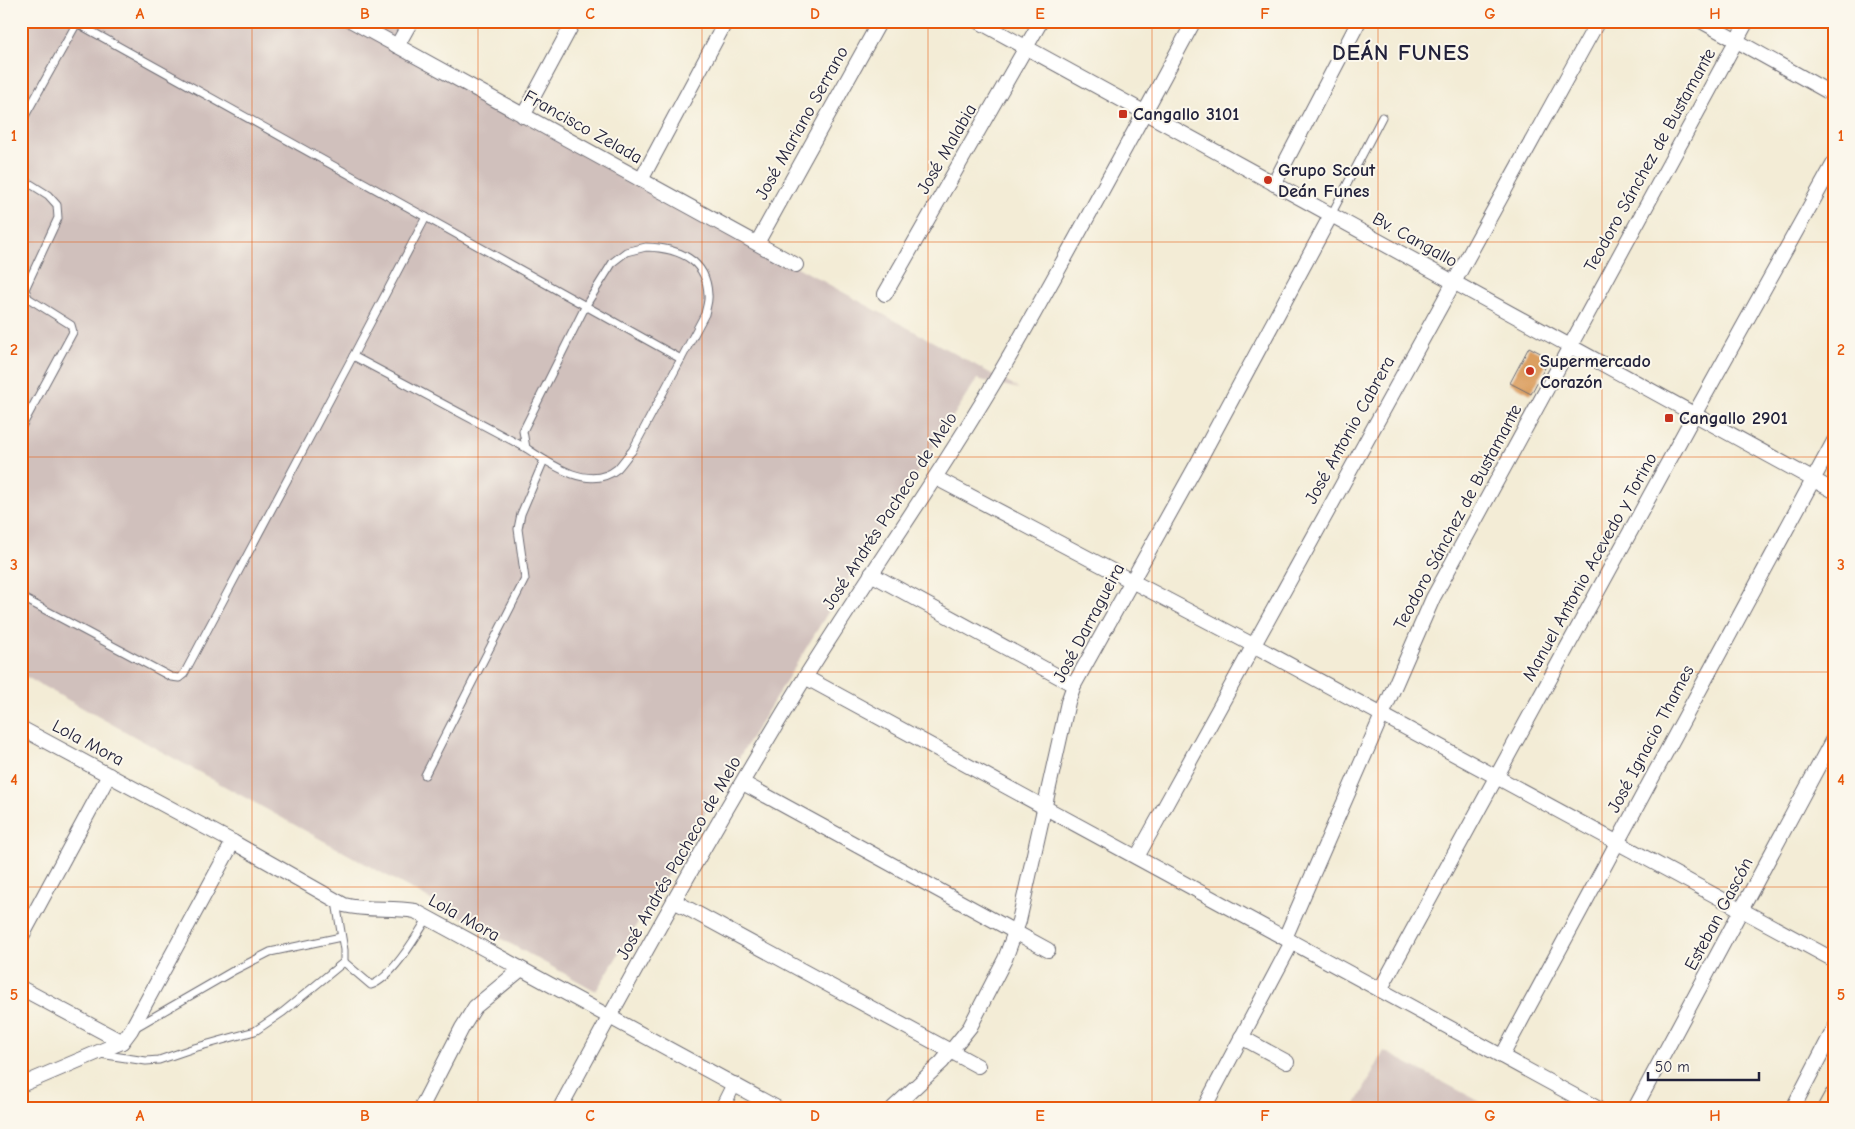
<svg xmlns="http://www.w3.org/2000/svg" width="1855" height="1129" font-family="'Comic Neue',sans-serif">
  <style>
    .industrial { fill: #d0c0bc }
    .building { fill: #db9f61 }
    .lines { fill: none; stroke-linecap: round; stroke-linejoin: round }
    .service-casing { stroke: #6b6971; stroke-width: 9 }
    .minor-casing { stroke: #6b6971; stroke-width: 16 }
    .secondary-casing { stroke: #6b6971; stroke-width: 22 }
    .service { stroke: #fff; stroke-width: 7 }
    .minor { stroke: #fff; stroke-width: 14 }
    .secondary { stroke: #fae7c3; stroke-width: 20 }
    .grid { fill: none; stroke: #e8590c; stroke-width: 1; stroke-opacity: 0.55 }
    .poi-dot { fill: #c8321e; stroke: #fbf7ec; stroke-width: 2 }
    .labels { text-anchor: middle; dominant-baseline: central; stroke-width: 4; stroke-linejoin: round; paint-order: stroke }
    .poi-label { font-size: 18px; font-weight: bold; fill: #22223b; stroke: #fbf7ec; text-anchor: start }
    .street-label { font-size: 18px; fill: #22223b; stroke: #fbf7ec }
    .district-label { font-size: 22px; font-weight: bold; letter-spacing: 1px; fill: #22223b; stroke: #fbf7ec }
    .neatline { fill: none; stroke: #e8590c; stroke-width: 2 }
    .grid-label { font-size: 16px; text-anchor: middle; font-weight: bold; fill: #e8590c }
  </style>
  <rect width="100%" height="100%" fill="#fbf7ec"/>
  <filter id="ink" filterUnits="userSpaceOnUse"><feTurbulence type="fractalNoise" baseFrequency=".02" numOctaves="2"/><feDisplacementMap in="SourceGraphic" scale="10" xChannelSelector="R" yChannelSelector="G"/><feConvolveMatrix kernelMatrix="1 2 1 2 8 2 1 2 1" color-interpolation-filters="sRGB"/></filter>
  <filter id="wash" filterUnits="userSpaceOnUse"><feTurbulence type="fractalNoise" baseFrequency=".0096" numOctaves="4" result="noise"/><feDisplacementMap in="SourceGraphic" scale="20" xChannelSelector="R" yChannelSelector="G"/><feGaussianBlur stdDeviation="1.12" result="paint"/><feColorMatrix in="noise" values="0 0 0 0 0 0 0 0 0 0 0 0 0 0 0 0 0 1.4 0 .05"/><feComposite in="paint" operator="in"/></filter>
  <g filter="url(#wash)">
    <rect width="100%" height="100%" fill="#f3ecd6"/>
    <g class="industrial">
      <path d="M21,21H401L390,43L1019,389L977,379L838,596L596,991L21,674Z"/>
      <path d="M1384,1051L1492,1108H1354Z"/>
    </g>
    <g id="blocks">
      <path class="building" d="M1529,347L1550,358L1531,394L1510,383Z"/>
    </g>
  </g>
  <g filter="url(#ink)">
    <use href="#blocks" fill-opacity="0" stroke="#6b6971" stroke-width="1"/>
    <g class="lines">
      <defs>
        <g id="service">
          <path d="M73,21L681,359"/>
          <path d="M21,27L25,21"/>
          <path d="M21,123L78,21"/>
          <path d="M21,178L48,195L57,205L58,218L25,289L28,298L71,325L73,332L21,428"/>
          <path d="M1331,215L1382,117"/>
          <path d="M426,217L353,356L526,448"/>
          <path d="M646,247C677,248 707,259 708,295C709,301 706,308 705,314L632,451C627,456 622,464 617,469C589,492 550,464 526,448L523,431L586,305L613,262L626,252Z"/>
          <path d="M21,597L171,677L179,678L184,674L353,356"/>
          <path d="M425,775L525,579L518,529L521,514L544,460"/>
          <path d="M344,962L371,985C391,979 416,937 427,919"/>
          <path d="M136,1027L233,971L270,952L341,937"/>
          <path d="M100,1054L146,1061L159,1060L194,1048L255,1031L283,1012L344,962V950L336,902"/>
        </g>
        <g id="minor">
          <path d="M352,21L796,265"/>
          <path d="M978,21L1834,491"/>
          <path d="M1701,21L1834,95"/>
          <path d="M397,46L411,21"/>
          <path d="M523,116L574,21"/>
          <path d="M641,180L726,21"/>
          <path d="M1274,184L1359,21"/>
          <path d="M757,243L880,21"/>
          <path d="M885,294L1041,21"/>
          <path d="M936,478L1253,645L1834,960"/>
          <path d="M871,574L1074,685"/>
          <path d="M805,677L1597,1108"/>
          <path d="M21,728L233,842L344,905C367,911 391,907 415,911L777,1108"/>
          <path d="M743,783L1048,950"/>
          <path d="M1137,857L1598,21"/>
          <path d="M674,901L978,1066"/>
          <path d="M21,938L109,775"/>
          <path d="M1285,938L1433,598L1747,21"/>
          <path d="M21,988L122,1042"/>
          <path d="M1380,990L1694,415L1834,163"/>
          <path d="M1241,1037L1287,1062"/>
          <path d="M1502,1056L1834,441"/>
          <path d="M21,1085L122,1042L131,1030L233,842"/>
          <path d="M421,1108L462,1028L475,1007L520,970"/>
          <path d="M560,1108C638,963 718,819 804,679C872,570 947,465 1011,354C1074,244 1134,132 1194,21"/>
          <path d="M722,1108L734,1084"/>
          <path d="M893,1108L942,1062L970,1027L1005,959L1019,921L1068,702L1074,685L1196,466L1331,215"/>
          <path d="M1204,1108L1292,942"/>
          <path d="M1635,1108L1834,737"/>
          <path d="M1793,1108L1834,1029"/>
        </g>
        <path id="secondary" d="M1828,1108L1834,1097"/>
      </defs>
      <use href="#service" class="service-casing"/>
      <use href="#minor" class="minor-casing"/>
      <use href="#secondary" class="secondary-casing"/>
      <use href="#service" class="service"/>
      <use href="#minor" class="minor"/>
      <use href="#secondary" class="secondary"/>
    </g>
  </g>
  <path class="grid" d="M252,21V1108M478,21V1108M702,21V1108M928,21V1108M1152,21V1108M1378,21V1108M1602,21V1108M21,242H1834M21,457H1834M21,672H1834M21,887H1834"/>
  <g class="poi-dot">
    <rect x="1118" y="109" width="10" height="10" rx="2.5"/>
    <circle cx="1268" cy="180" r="5"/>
    <circle cx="1530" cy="371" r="5"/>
    <rect x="1664" y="413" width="10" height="10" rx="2.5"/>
  </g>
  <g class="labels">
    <g class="poi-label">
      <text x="1133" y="114">Cangallo 3101</text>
      <text x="1278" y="170">Grupo Scout<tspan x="1278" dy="21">Deán Funes</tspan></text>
      <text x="1540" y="361">Supermercado<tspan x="1540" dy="21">Corazón</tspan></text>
      <text x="1679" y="418">Cangallo 2901</text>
    </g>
    <g class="street-label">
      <text transform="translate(802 123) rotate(-61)">José Mariano Serrano</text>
      <text transform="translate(583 127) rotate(29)">Francisco Zelada</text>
      <text transform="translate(947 149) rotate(-60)">José Malabia</text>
      <text transform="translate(1650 160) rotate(-61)">Teodoro Sánchez de Bustamante</text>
      <text transform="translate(1415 240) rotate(29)">Bv. Cangallo</text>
      <text transform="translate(1350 430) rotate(-61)">José Antonio Cabrera</text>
      <text transform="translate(890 511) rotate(-57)">José Andrés Pacheco de Melo</text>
      <text transform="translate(1458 517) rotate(-62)">Teodoro Sánchez de Bustamante</text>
      <text transform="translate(1590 567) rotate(-61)">Manuel Antonio Acevedo y Torino</text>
      <text transform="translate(1089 623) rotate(-62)">José Darragueira</text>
      <text transform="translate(1651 739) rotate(-62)">José Ignacio Thames</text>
      <text transform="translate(88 743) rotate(28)">Lola Mora</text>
      <text transform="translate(679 858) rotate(-60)">José Andrés Pacheco de Melo</text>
      <text transform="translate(1719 914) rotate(-62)">Esteban Gascón</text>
      <text transform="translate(464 918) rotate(29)">Lola Mora</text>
    </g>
    <g class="district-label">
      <text x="1401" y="53">DEÁN FUNES</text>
    </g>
  </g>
  <rect width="1855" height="1129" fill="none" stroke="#fbf7ec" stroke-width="55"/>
  <path d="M1648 1072v8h111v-8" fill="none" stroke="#22223b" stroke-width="2.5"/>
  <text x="1655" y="1072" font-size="15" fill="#22223b" stroke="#fbf7ec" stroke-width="4" paint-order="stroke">50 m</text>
  <rect x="28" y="28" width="1800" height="1074" class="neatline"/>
  <g class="grid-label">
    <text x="140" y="19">A</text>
    <text x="365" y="19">B</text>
    <text x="590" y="19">C</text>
    <text x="815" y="19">D</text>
    <text x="1040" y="19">E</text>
    <text x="1265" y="19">F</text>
    <text x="1490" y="19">G</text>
    <text x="1715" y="19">H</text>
    <text x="14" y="141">1</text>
    <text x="1841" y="141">1</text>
    <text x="14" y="355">2</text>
    <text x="1841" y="355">2</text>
    <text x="14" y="570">3</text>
    <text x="1841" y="570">3</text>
    <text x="14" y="785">4</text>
    <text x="1841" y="785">4</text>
    <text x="14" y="1000">5</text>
    <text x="1841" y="1000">5</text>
    <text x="140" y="1121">A</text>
    <text x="365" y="1121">B</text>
    <text x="590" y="1121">C</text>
    <text x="815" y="1121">D</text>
    <text x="1040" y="1121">E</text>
    <text x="1265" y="1121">F</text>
    <text x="1490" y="1121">G</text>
    <text x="1715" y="1121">H</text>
  </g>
</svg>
